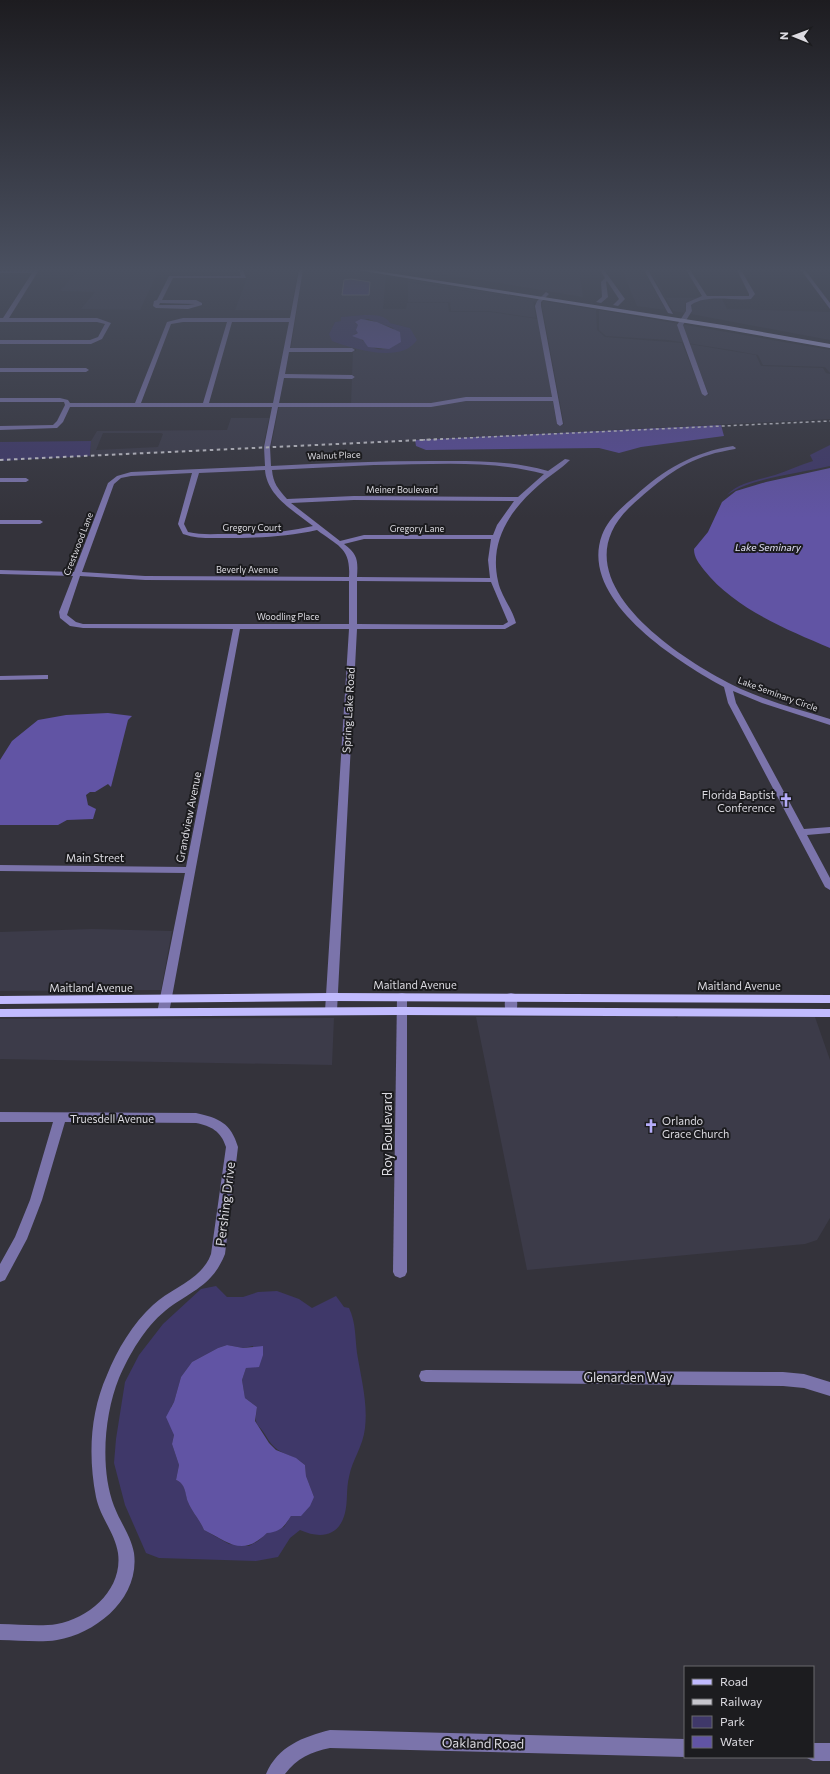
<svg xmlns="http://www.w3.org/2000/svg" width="830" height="1774" font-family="Commissioner,sans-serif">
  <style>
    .built { fill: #3c3b49; fill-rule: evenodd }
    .green { fill: #3f3869; fill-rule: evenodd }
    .forest { fill: #5a4c9b }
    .water { fill: #6154a4 }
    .building { fill: #4b3c8a; stroke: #85848d }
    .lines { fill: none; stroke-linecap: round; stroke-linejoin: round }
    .minor { fill: #7b74ab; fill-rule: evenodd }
    .major { fill: #c1bbfe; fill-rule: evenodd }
    .rail-far1 { stroke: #c7c6cd; stroke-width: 1.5; stroke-dasharray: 3 3; stroke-linecap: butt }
    .rail { stroke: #c7c6cd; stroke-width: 2; stroke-dasharray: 3.5 3.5; stroke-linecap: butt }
    .labels { text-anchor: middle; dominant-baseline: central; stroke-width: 4; stroke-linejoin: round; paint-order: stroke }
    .far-street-label { font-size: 9px; fill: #dcdbe1; stroke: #1c1c1f }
    .far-water-label { font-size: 10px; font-style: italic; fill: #e0dff5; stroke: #1c1c1f }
    .street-label { font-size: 11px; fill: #dcdbe1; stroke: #1c1c1f }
    .poi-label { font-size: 11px; fill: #dcdbe1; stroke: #1c1c1f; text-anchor: end }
    .near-street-label { font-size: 13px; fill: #dcdbe1; stroke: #1c1c1f }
  </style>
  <rect width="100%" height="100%" fill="#34333b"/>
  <g class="built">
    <path d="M79,270H159L140,310L81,309L95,292L60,291Z"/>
    <path d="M250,270H298L291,310H235Z"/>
    <path d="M303,270H353L386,275L383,309H406L407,303H448L449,312H490L538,319L557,425H564L542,306L543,301L598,310H596L597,330L605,337L682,343L703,395H709L689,344L756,355L761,366L823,368L826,373L830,374V419L271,447L279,406L351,405L352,378H355V376L352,375L353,351H356V349L291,348ZM363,315L379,316L390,323L410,328L377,352L345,345L329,334L335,322L341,321V317Z"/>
    <path d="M414,270H579L583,297L463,277Z"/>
    <path d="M622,270H643L666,310L637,306Z"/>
    <path d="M649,270H652L666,298H697L685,304L686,311L685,313L673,311Z"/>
    <path d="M408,279L537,300L536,302L408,281Z"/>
    <path d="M408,282L533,301L536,318L490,311H451L450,302H408Z"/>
    <path d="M707,299H722L727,309L830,312V340L691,314L692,311L691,304Z"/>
    <path d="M599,310L830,350V373L825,367L763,365L758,355L731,350L668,340L606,336L599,330Z"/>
    <path d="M231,418H269L263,447L90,456L91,441L97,431L227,430ZM103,433H161L163,434L158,447L96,450Z"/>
    <path d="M92,929L172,931L161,990L0,991V932Z"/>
    <path d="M610,1016H673L677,1018L678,1016L815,1017L830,1060V1218L817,1240L805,1244L527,1270L476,1017Z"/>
    <path d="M334,1018L332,1065L0,1059V1019Z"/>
  </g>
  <g class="green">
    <path d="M363,315C372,315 385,314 390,323L410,328L417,340C401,364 354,349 332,341L329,334L335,322L341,321V317ZM368,319L393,328L400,342C378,357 372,347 354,334L358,333V325L355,323Z"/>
    <path d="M91,441L90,456L0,461V442Z"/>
    <path d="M830,445V466C801,473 750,478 727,495C739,482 758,480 775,475C787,471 800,465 813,461L810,455Z"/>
    <path d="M216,1286L227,1297H243L258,1292L277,1291L299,1299L312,1308L336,1296L344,1307L349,1308C356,1323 355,1337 357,1353C361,1378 368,1403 365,1428C363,1447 352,1460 349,1477C346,1489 348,1501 345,1513C339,1537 320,1539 300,1530L290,1538L278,1557L256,1561L159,1558L146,1553L125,1505L114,1463L116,1439L125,1382L139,1355L163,1324L201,1289ZM227,1345L243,1348L253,1346L254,1366L246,1368L242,1380L245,1398L257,1407C254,1428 257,1421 266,1436C278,1457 289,1451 305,1465L306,1476L314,1497L291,1516L284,1527L267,1533L258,1541L249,1546L229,1544L204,1530C200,1520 192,1512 188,1502C185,1493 186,1484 176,1480L179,1465L172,1444L174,1435L171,1407L174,1402L181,1377L192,1362L218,1348Z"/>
  </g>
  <path class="forest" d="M721,425L724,436L641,447L619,453L599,448L426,450L416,446L415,440Z"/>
  <g class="water">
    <path d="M361,319L377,322L400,332L401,342L389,349L368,347L363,340L352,336L358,333L356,330L358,325L355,322Z"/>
    <path d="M830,468V648C786,629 735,609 704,570C699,563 694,558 694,549L708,532L722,502L736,491L766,482Z"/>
    <path d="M108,713L132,716L128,720L111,787L108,784L95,792H90L86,795L88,805L96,809L93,819L67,820L58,825H0V760L12,741L38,720L66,715Z"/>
    <path d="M227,1345L243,1348L263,1346V1355L259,1367L246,1368L242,1380L245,1398L257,1407L255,1421L269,1443L276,1450L296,1458L305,1465L306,1476L314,1497L310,1506L301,1516H291C284,1527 280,1532 267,1533C242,1557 230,1543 204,1530C200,1520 192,1512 188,1502C185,1494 186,1484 176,1480L179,1465L172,1444L174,1435L166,1417L174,1402L181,1377L192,1362L218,1348Z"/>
  </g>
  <path class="building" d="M351,279L370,282L369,295H342L344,280Z"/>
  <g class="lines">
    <g class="minor">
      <path d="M35,270H39L9,318H97L111,323L102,339L91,344H0V340H90L98,337L105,324L97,322H0V318H3L32,273H0V271Z"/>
      <path d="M239,270H243L246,278H173L162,300H196L202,303V305L188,309L156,308L153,306L154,301L157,300L169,276H241ZM160,303L195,304L188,305H159Z"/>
      <path d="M299,270H303L290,348H352L355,350L352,352H289L285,374L352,375L355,377L352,379L284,378L279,403H431L466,397H552L535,306L537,301L546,292L549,294L541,302V306L563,424L560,426L557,424L553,401H466L431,407H278L270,447L271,466C325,463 379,461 433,461C474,461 508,460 548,471L565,459L570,460C561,469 549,476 539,485C510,510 489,541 498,581C501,596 512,608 516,623L505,629H357L337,1011L335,1014H327L325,1011L349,629H240L169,1013L167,1016H159L157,1013L185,873L0,871V865L186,867L233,629L83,628L70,626L60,618L59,612L73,576L0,574V570L74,572L108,483L117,476L131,472L265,466L264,447L272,407H70L63,422L57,428L0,430V426L53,425L57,421L65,405L64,402H0V398H60L68,400L70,403H135L167,322L183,318H290ZM183,322H227L203,403H141L171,324ZM232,322H289L273,403H209ZM374,465C430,465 490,459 544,474L518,497L354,496L287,499C278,489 273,483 272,470ZM265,470C267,496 294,511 313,526C284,533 255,534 225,534C213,534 200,535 188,532L184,524L199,473ZM192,473L178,524L183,534C197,539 211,538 225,538C257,538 287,537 317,530C338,546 351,548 349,577L145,576L82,572L114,484L121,478L131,476ZM354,500L514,501L497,525L493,535H364L340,541L291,503ZM364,539H491L488,560L490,578L357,577C358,561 358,554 344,544ZM80,576L145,580L349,581V624H83L76,622L67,615ZM357,581L491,582L508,622L503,625L357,624Z"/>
      <path d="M600,270H604L625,299L618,306L613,305L619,299L607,281L606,282L608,297L601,303L596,302L602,297L601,282L605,278Z"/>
      <path d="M644,270H648L673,314L668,313Z"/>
      <path d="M686,270H690L707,296H749V294L737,270H741L755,294L751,299C731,301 708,294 691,305L692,311L683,325L708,394L705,396L702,394L677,325L686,311V303L702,296Z"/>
      <path d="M801,270H805L830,303V309Z"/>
      <path d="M0,368H86L89,370L86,372H0Z"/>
      <path d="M733,446L736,448L735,449C726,451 717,452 709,455C678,464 654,485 631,506C553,579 682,661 741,689C770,702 800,710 830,719V725L762,703L733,691L736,703L804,829L830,827V833L807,835L830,878V890L825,887L728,703L724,687C678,662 578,600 602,535C608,519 622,507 635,496C663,470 694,452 733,446Z"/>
      <path d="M0,478H26L29,480L26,482H0Z"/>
      <path d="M0,520H40L43,522L40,524H0Z"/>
      <path d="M45,675H48V679L0,680V676Z"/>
      <path d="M402,993L406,994L407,997V1272L405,1276L400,1278L395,1276L393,1272L397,997L398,994Z"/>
      <path d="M511,993L515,994C518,999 518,1009 515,1014H507C504,1009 504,999 507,994Z"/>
      <path d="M0,1112L196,1113C219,1118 231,1123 238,1147L225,1254C212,1287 190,1291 165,1311C145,1327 129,1355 119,1378C104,1415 100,1469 114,1506C120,1522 131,1536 134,1553C140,1598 97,1633 57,1640C39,1643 19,1640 0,1640V1624C19,1624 39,1627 57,1624C90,1618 123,1589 118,1553C115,1533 100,1517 96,1497C88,1456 90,1413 107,1375C117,1350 133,1323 153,1305C172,1287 202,1280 211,1254L226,1147C221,1131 211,1126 196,1123L65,1122L42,1200L27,1239L5,1280L0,1282V1264L15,1237L30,1200L53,1122H0Z"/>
      <path d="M426,1370L783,1372L804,1374L830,1382V1396L804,1388L783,1386L426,1382L421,1381L419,1376L421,1371Z"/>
      <path d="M330,1730L685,1739V1757L330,1748C311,1752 297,1758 285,1774H266C278,1746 303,1737 330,1730Z"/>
      <path d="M813,1743H830V1761H813L807,1758L813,1757Z"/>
    </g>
    <g class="major">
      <path d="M361,270H370L723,325L830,344V348L723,329L363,271Z"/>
      <path d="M331,993L830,995V1003L331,1001L0,1004V996Z"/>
      <path d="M401,1007L830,1009V1017L401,1015L0,1017V1009Z"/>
    </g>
    <path class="rail-far1" d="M422,440L830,421"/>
    <path class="rail" d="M0,460L443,439"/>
  </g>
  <linearGradient id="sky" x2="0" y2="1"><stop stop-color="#1d1c20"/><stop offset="0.52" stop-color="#4a5060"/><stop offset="1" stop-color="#4a5060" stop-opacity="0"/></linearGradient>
  <rect width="830" height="518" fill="url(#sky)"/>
  <defs>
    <symbol id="church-bare" viewBox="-9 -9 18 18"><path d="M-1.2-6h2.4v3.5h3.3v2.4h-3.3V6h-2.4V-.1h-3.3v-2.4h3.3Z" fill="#b5acf9" stroke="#1c1c1f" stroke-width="2.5" paint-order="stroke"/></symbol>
  </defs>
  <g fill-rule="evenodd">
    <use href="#church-bare" x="776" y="790" width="20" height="20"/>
    <use href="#church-bare" x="641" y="1116" width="20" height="20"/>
  </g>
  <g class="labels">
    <g class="far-street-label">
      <text transform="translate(334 455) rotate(-2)">Walnut Place</text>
      <text x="402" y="489">Meiner Boulevard</text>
      <text x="252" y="527">Gregory Court</text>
      <text x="417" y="528">Gregory Lane</text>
      <text transform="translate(78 544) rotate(-69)">Crestwood Lane</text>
      <text x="247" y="569">Beverly Avenue</text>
      <text x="288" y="616">Woodling Place</text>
      <text transform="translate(778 694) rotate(20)">Lake Seminary Circle</text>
    </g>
    <g class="far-water-label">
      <text x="768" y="547">Lake Seminary</text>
    </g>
    <g class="street-label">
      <text transform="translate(348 710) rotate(-87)">Spring Lake Road</text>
      <text transform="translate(188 817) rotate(-79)">Grandview Avenue</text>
      <text x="95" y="857">Main Street</text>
      <text x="415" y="984">Maitland Avenue</text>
      <text x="739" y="985">Maitland Avenue</text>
      <text x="91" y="987">Maitland Avenue</text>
      <text x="112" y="1118">Truesdell Avenue</text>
    </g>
    <g class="poi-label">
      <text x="775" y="794">Florida Baptist<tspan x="775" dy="13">Conference</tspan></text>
      <text x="662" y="1120" text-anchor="start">Orlando<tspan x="662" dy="13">Grace Church</tspan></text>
    </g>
    <g class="near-street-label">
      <text transform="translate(387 1134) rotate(-90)">Roy Boulevard</text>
      <text transform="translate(225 1204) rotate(-83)">Pershing Drive</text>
      <text x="628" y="1377">Glenarden Way</text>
      <text transform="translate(483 1743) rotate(1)">Oakland Road</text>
    </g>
  </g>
  <rect x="684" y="1666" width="130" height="92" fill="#1c1c1f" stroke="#69686d"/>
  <rect x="692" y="1679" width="20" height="6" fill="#c1bbfe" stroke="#69686d"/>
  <text x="720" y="1686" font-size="12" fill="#dcdbe1">Road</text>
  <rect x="692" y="1699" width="20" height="6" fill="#c7c6cd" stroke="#69686d"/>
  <text x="720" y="1706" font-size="12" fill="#dcdbe1">Railway</text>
  <rect x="692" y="1716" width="20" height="12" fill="#3f3869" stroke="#69686d"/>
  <text x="720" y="1726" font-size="12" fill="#dcdbe1">Park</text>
  <rect x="692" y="1736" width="20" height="12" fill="#6154a4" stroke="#69686d"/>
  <text x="720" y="1746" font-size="12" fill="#dcdbe1">Water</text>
  <g transform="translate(794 36) rotate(271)" stroke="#1c1c1f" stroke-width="3" paint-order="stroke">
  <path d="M0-3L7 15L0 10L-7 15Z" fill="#dcdbe1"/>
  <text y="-6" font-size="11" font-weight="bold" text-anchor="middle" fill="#dcdbe1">N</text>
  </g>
</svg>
